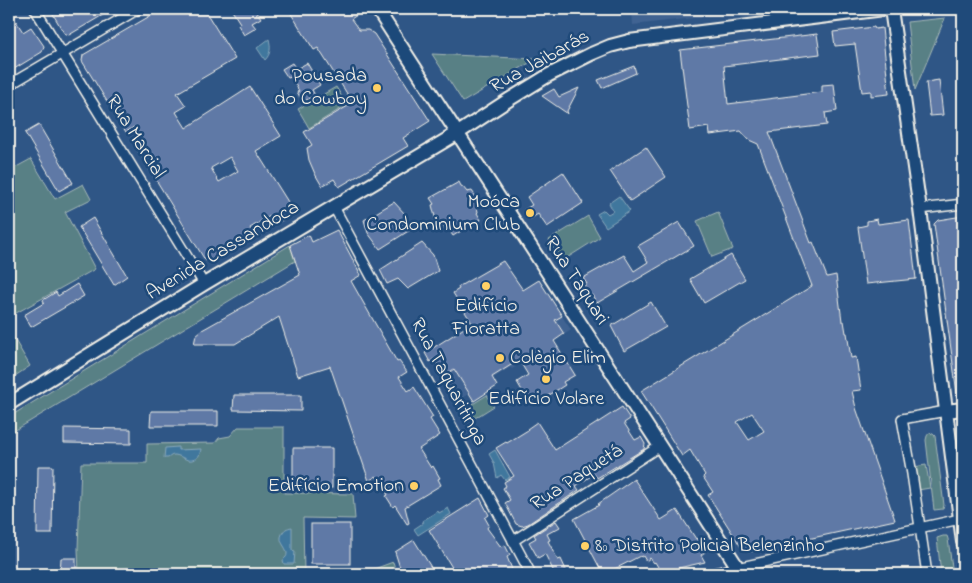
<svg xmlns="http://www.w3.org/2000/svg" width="972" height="583" font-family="'Indie Flower',sans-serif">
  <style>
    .built { fill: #416392 }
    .green { fill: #598085; stroke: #a6b8b6 }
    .water { fill: #40779d; stroke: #88a8bb }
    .building { fill: #5f79a6; stroke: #f4f1e8; fill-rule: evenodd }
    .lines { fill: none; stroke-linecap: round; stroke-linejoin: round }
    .street-casing { stroke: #f4f1e8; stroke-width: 12 }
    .secondary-casing { stroke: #f4f1e8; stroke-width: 16 }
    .street { stroke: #1f4a7a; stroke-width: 9 }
    .secondary { stroke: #1f4a7a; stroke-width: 12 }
    .poi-dot { fill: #ffd166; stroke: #1f4a7a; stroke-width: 2 }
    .labels { text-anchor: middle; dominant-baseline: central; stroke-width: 5; stroke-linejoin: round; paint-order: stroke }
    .street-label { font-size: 20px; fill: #f4f1e8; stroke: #1f4a7a }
    .poi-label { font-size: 20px; fill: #f4f1e8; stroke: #1f4a7a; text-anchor: end }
  </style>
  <rect width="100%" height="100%" fill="#2f5686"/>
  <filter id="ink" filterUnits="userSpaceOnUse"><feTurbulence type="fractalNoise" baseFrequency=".02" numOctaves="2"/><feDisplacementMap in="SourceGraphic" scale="10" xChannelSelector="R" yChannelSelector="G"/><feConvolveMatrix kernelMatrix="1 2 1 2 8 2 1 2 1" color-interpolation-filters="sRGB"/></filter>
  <g filter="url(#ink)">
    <g class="built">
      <path d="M632,9H770L633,25Z"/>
      <path d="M562,316L571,330L512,369L510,367L456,402L441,377L499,340L504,352Z"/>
    </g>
    <g class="green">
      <path d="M945,18L915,90L907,22Z"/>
      <path d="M432,54L536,59L463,102Z"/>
      <path d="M336,87L347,105L309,128L298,109Z"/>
      <path d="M31,159L55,199L83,184L91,199L65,212L95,269L9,317V171Z"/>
      <path d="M718,212L733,249L712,257L697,221Z"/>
      <path d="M588,216L600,237L562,261L549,240Z"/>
      <path d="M290,245L295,261L9,434V417Z"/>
      <path d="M9,330L30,366L9,380Z"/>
      <path d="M487,395L494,406L475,418L468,407Z"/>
      <path d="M238,427H284V493L353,494L355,519L303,518L304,574H79L78,549L81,463H147V444L215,443L219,438L230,436Z"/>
      <path d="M929,433L933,434L935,436L944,505L943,509L934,510L926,440L927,436Z"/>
      <path d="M926,465L930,488L918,490L914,467Z"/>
      <path d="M943,536H947L948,539L953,574H941L937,538Z"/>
      <path d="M393,562L397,574H366V572Z"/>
    </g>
    <g class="water">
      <path d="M269,39C271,47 271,54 265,60L257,48Z"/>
      <path d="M619,196L630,211L606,227L597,214L604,210L608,214L613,211L609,203Z"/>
      <path d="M178,447V450L201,449C200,454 199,457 195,459C187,463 183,456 175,455C171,455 171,456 168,458H164L165,448Z"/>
      <path d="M495,450L510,477L505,480L501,475L497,478L494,463L489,454Z"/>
      <path d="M448,508L451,514L418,535L414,529L423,523L422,521L438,511L439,513Z"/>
      <path d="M292,527V550L295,551L294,564H284L283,560C286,557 287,557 287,553C286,546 278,542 282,534C284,529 287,528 292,527Z"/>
    </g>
    <g class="building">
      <path d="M50,9H113L69,35L64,33Z"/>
      <path d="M162,9H204L235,59L177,93L186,106L176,112L186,128L250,87L281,136L256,151L295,213L275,224L270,216L250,228L255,236L211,262L205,260L136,147L144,143L134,127L126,132L82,61L83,55ZM230,157L238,171L219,182L211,168Z"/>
      <path d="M231,9H255L261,18L252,23L256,28L244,35L238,25L240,23Z"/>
      <path d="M288,9H366L351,19L359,30H368L374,34L430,121L403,138L408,146L339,187L334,179L322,186L315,174L309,160L307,148L312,145L304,132L353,103L318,48L314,50Z"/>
      <path d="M16,21L23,32L31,27L44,46L42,52L9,72V25Z"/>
      <path d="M874,27L875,29L882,28L889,94L871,96V91L862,92L855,44L835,46L833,32Z"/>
      <path d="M817,34L820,54L724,66L728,104L822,92V85L834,84L837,111L825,113L827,125L769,132L811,243L813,242L827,277L836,275L842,321H844L846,333H847L851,358L856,357L861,390L852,391L856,408L895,520L748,552L743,550L708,495L713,492L703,477L705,475L690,450L682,456L641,391L812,286L758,144L749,140L741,131L710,135L709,127L690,130L680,50ZM752,413L764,431L749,440L737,422Z"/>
      <path d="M292,63L296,69L307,63L320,85L312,90L315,95L303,102L297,92L299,91L291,77L288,78L282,69Z"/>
      <path d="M634,66L636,73L602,88L598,80Z"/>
      <path d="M939,80L943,115L930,116L926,82Z"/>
      <path d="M579,88L567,111L568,114L542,96L554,89L559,97Z"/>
      <path d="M39,125L73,183L59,191L25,133Z"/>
      <path d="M646,147L666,177L630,201L610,171Z"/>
      <path d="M563,172L583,203L547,227L538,214L530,219L524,210L532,205L527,197Z"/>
      <path d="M459,182L461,186L463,187L467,192L472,191L478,200L476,203L478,212L477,213L481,220L460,230L461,231L453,236L449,230L446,231L444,226H441L436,221L432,205L434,204L430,198Z"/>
      <path d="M394,202L405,214L410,230L380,249L368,233L364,220Z"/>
      <path d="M963,216V401H958L934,224L938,220Z"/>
      <path d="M93,218L127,276L114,285L79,227Z"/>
      <path d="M877,219L878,224L909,220L916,279L866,284L858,227L867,225V221Z"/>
      <path d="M679,222L694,246L597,303L592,295L583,301L576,291L587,284L583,278L624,255L634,271L648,262L638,246Z"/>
      <path d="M337,230L361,275L351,281L397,362L399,361L407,372L399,377L408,391L414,387L433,417L430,419L440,435L419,449L431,468L433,466L440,478L438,479L441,485L405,507L409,523L407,524L395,505L393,507L386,496L388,495L376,476L369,481L330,366L298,376L279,317L235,344H194L196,335L202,330L300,275L290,245L309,235L312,242Z"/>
      <path d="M422,243L433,255L438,271L408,289L398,279L387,284L380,270Z"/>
      <path d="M731,255L745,279L704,303L690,279Z"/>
      <path d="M503,261L523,290L539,280L562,316L555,320L564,334L554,341L575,375L563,382L565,385L543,399L542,397L530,404L517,382L528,375L519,360L492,377L497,386L474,401L454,369L444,376L434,359L430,362L425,353L472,323L453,293L459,289L458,287Z"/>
      <path d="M77,284L84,296L31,327L24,315L44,303L43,300L56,292L58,296Z"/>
      <path d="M651,302L666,327L624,351L611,326Z"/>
      <path d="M234,395H301V411L233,410Z"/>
      <path d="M622,407L630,419L624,423L635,440L641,437L645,444L644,449L597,478L594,474L576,486L579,490L528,524L522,526L516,524L505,503L510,500L503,488L506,486L504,482L514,476L496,448L506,442L507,443L528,430L527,429L537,422L555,450Z"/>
      <path d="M151,411H218V426H150Z"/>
      <path d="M64,428L131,429V444L64,443Z"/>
      <rect x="293" y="448" width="39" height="40"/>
      <path d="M38,466H53L52,534H37Z"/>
      <path d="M634,479L661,520L677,510L696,539L697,538L703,547L705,552L701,555L705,562L661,572L655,562L654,563L650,558L646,561L643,556L641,557L640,556L605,574H603L574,519L599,505L598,504Z"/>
      <path d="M480,498L489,515L485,518L489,525L487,528L501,547L505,545L510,555L507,557L514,574H456L429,530Z"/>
      <path d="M556,521L560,527L547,534L550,540L548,541L558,560L561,559L566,570L559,574H555L545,554L538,558L529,542L536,538L534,535Z"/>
      <rect x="311" y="524" width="39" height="40"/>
      <path d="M414,540L429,564L435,574H402L395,552Z"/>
      <path d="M61,558H76V574H60Z"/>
    </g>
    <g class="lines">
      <defs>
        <g id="street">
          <path d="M35,9L204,284"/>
          <path d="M9,85L138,9"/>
          <path d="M334,207L531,574"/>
          <path d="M920,209L963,204"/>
          <path d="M513,541L660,446"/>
          <path d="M709,574L960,519"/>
          <path d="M927,574L912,474L902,419L946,411"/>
        </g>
        <g id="secondary">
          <path d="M377,9L674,468L742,574"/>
          <path d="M891,9L920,209L963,542"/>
          <path d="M9,404L204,284L458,133L510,99L549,75L591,54L610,46L629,41L884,9"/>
          <path d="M946,411L963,409"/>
        </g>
      </defs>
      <use href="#street" class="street-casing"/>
      <use href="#secondary" class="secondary-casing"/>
      <use href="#street" class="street"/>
      <use href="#secondary" class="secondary"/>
    </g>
  </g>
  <g class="poi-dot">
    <circle cx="377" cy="88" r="5"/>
    <circle cx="530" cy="213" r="5"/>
    <circle cx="486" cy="286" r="5"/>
    <circle cx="500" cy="358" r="5"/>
    <circle cx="546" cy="379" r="5"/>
    <circle cx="414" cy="486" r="5"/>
    <circle cx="585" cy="546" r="5"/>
  </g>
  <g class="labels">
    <g class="street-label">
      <text transform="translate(540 62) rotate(-29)">Rua Jaibarás</text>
      <text transform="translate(135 137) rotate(58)">Rua Marcial</text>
      <text transform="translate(223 251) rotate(-31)">Avenida Cassandoca</text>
      <text transform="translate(576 281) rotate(57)">Rua Taquari</text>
      <text transform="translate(448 382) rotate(62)">Rua Taquaritinga</text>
      <text transform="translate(577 478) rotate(-33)">Rua Paquetá</text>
    </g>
    <g class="poi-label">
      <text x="367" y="76">Pousada<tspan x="367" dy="23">do Cowboy</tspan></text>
      <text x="520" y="202">Moóca<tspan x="520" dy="23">Condominium Club</tspan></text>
      <text x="486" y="306" text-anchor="middle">Edifício<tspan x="486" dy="23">Fioratta</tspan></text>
      <text x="510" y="358" text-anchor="start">Colègio Elim</text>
      <text x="546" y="399" text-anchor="middle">Edifício Volare</text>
      <text x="404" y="486">Edifício Emotion</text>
      <text x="595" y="546" text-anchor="start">8º Distrito Policial Belenzinho</text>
    </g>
  </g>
  <rect width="972" height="583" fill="none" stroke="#1f4a7a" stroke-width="30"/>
  <rect x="15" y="15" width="942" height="553" fill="none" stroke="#f4f1e8" stroke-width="2" filter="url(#ink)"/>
</svg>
